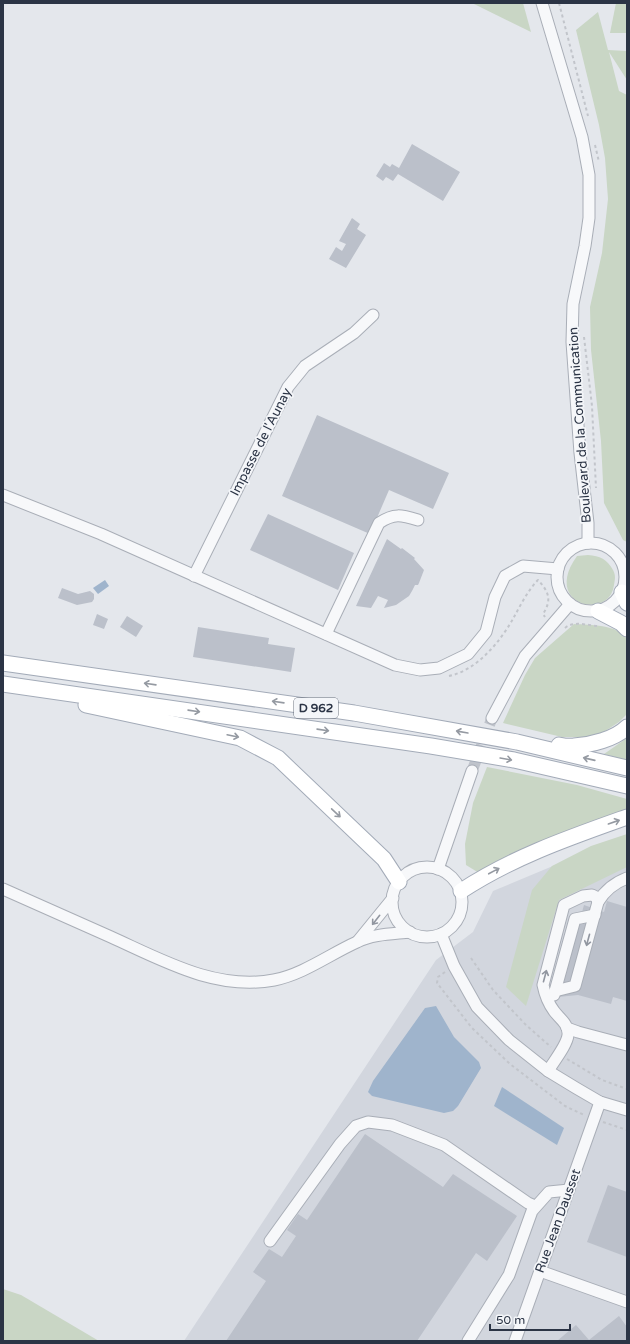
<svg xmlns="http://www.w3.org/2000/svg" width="630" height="1344" font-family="'Varela Round',sans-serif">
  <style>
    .built { fill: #d2d6de }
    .green { fill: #c9d6c5 }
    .water { fill: #9fb4cc }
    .building { fill: #bbc0ca }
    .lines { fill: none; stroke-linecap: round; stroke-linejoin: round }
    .minor-tunnel { stroke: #bfc3cb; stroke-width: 11; stroke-dasharray: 11 5.5; stroke-linecap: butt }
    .minor-casing { stroke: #a9aeb7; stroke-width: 13 }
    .major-casing { stroke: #a3abb8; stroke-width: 17 }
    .path { stroke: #c2c5cb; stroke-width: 2; stroke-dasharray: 3 3; stroke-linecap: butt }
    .minor { stroke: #f7f8fa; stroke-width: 11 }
    .major { stroke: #fff; stroke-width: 15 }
    .oneway { stroke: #959aa2 }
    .oneway2 { stroke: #9196a0 }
    .labels { text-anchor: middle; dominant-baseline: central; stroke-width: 3.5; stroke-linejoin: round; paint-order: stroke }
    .shield { fill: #f4f6f9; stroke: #676e7b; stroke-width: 1 }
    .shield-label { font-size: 12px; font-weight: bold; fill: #2b3445 }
    .street-label { font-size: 13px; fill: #2b3445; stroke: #f4f6f9 }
  </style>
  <rect width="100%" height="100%" fill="#e4e7ec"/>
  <path class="built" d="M627,835V1341H184L436,960L473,932L493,891Z"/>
  <g class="green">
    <path d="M472,3H523L531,32Z"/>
    <path d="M616,3H627V33H610Z"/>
    <path d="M598,12L608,50L627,51V80L609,52L619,91L627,95V542L623,540L604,503L601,441L591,350L590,307L602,253L608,199L605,158L599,125L576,30Z"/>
    <path d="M588,555C600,556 607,559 613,570C616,576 615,579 614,585C610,621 541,606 577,556Z"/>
    <path d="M574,624C590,625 617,624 627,639V714L619,722L596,737H562L503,723L525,675L535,658Z"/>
    <path d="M627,738V760L604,754Z"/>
    <path d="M487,767L577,785L627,799V817L479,873L466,865L465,844L473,803Z"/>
    <path d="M627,834V867L559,900L526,1006L506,987L532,890L552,866L591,846Z"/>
    <path d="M3,1289L21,1295L99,1341H3Z"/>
  </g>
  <g class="water">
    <path d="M105,580L109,586L98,594L93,588Z"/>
    <path d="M436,1006L454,1037L479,1062L481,1068L458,1106L453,1111L444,1113L372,1096L368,1092L373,1081L425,1008Z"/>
    <path d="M502,1087L564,1128L557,1145L494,1106Z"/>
  </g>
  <g class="building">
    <path d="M412,144L460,172L443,201L398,174L393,181L386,177L383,181L376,176L384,163L390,167L392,164L399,168Z"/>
    <path d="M352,218L360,224L357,229L366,235L346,268L329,259L336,247L342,251L346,244L339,241Z"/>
    <path d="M317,415L449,473L433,509L389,490L370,534L282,496Z"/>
    <path d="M268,514L354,553L338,590L250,550Z"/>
    <path d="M387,539L401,549L402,548L415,558L414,559L424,570L419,583L418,585H415L412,591L409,596L396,605L384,608L388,600L378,596L371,608L356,606Z"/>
    <path d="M62,588L78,594L90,591L94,594V599L92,602L77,605L58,598Z"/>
    <path d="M97,614L108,619L104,629L93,625Z"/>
    <path d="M127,616L143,626L136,637L120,627Z"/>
    <path d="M198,627L269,638L268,644L295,648L291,672L193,657Z"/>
    <path d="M607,901L627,907V1001L613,997L611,1004L578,995L558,997L584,905L604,912Z"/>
    <path d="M365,1134L443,1187L453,1174L517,1216L487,1261L476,1253L417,1341H226L266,1281L253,1272L269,1249L282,1257L296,1236L287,1230L298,1214L307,1220Z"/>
    <path d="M608,1185L627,1192V1257L587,1242Z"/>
    <path d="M619,1316L627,1327V1341H557L576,1325L589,1340Z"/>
  </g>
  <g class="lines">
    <path class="minor-tunnel" d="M472,771L492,718"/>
    <defs>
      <g id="minor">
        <path d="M542,3L582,137L589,175V218L585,246L573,304L572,342L580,453L588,523V543"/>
        <path d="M3,495L101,534L395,665L420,670L439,668L468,654L486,632L495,597L505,576L523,566L558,569"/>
        <circle cx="591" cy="577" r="34"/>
        <path d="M194,576L288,387L305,366L354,333L373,315"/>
        <path d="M326,634L379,523C394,513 401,515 418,520"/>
        <path d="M492,718L525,656L570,604"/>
        <circle cx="427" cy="902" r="35"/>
        <path d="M438,869L472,771"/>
        <path d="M3,889C39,905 75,921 111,937C162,960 216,991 274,980C304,974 330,954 357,942C373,934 392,934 410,932"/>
        <path d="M441,934L454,966L477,1007L509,1040L548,1071L576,1088L600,1102L627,1110"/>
        <path d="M358,941L393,898"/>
        <path d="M555,991L575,986L598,902C605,890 614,883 627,878"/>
        <path d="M554,995L575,919L595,915"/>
        <path d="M567,1028L578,1032L627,1045"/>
        <path d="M548,1071C554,1061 567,1045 568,1035C569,1024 559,1018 554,1011C548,1003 545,995 543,985L564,905L583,896L592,895L596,897L598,902"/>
        <path d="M270,1241L340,1144L356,1126L368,1122L392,1125L444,1145L528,1203L535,1206"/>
        <path d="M540,1271L627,1302"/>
        <path d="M468,1341L509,1275L532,1211L549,1192L569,1190"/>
        <path d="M515,1341L600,1102"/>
      </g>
      <g id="major">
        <path d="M622,592L627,603"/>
        <path d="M598,611L621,623L627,629"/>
        <path d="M3,663L354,713L517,742L627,768"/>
        <path d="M3,684L431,746L514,760L627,786"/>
        <path d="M86,705L240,738L278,758L384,859L399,882"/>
        <path d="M559,745C564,746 569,747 574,746C591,745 615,739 627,727"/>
        <path d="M461,891C513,857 568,838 627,817"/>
      </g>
    </defs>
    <use href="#minor" class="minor-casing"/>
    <use href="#major" class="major-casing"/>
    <g class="path">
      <path d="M559,3L588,116"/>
      <path d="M595,145L599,162"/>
      <path d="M584,337L592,406L596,488"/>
      <path d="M565,628C574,620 588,626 599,626"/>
      <path d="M449,676C477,670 499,643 513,619C520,606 528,590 538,580C549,592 552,600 543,614L545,617"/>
      <path d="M471,958L493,990L526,1025L551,1047"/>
      <path d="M445,972L438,977L437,983L472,1028L510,1064L565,1106L584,1115"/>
      <path d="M567,1059L602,1080L627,1089"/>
      <path d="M603,1122L627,1130"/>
    </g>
    <use href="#minor" class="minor"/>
    <use href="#major" class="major"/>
  </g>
  <defs><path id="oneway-shaft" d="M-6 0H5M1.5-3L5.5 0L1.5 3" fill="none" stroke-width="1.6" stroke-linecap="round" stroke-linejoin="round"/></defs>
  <g class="oneway">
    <use href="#oneway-shaft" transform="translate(150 684) rotate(-172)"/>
    <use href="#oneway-shaft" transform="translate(278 702) rotate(-172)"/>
    <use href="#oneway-shaft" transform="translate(194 711) rotate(8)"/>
    <use href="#oneway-shaft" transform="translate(323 730) rotate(8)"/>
    <use href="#oneway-shaft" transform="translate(462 732) rotate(-170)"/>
    <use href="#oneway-shaft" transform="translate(233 736) rotate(12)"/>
    <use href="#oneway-shaft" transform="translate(506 759) rotate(10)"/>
    <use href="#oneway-shaft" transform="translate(589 759) rotate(-167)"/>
    <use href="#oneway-shaft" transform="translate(336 813) rotate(43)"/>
    <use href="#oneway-shaft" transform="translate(614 822) rotate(-19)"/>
    <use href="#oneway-shaft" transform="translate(494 871) rotate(-28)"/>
  </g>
  <g class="oneway2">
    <use href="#oneway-shaft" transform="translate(376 920) rotate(128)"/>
    <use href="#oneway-shaft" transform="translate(588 940) rotate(105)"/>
    <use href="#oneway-shaft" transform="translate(545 976) rotate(-75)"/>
  </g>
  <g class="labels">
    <rect class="shield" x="294" y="698" width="44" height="20" rx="3"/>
    <g class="shield-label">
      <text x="316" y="708">D 962</text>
    </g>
    <g class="street-label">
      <text transform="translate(580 425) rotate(-94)">Boulevard de la Communication</text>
      <text transform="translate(261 442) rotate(-63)">Impasse de l'Aunay</text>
      <text transform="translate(558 1221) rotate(-70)">Rue Jean Dausset</text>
    </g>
  </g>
  <rect width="630" height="1344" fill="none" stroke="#2b3445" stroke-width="8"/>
  <path d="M490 1324v6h80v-6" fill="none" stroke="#2b3445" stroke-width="2"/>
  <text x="496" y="1324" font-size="12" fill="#2b3445" stroke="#f4f6f9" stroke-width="3" paint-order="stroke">50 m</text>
</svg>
